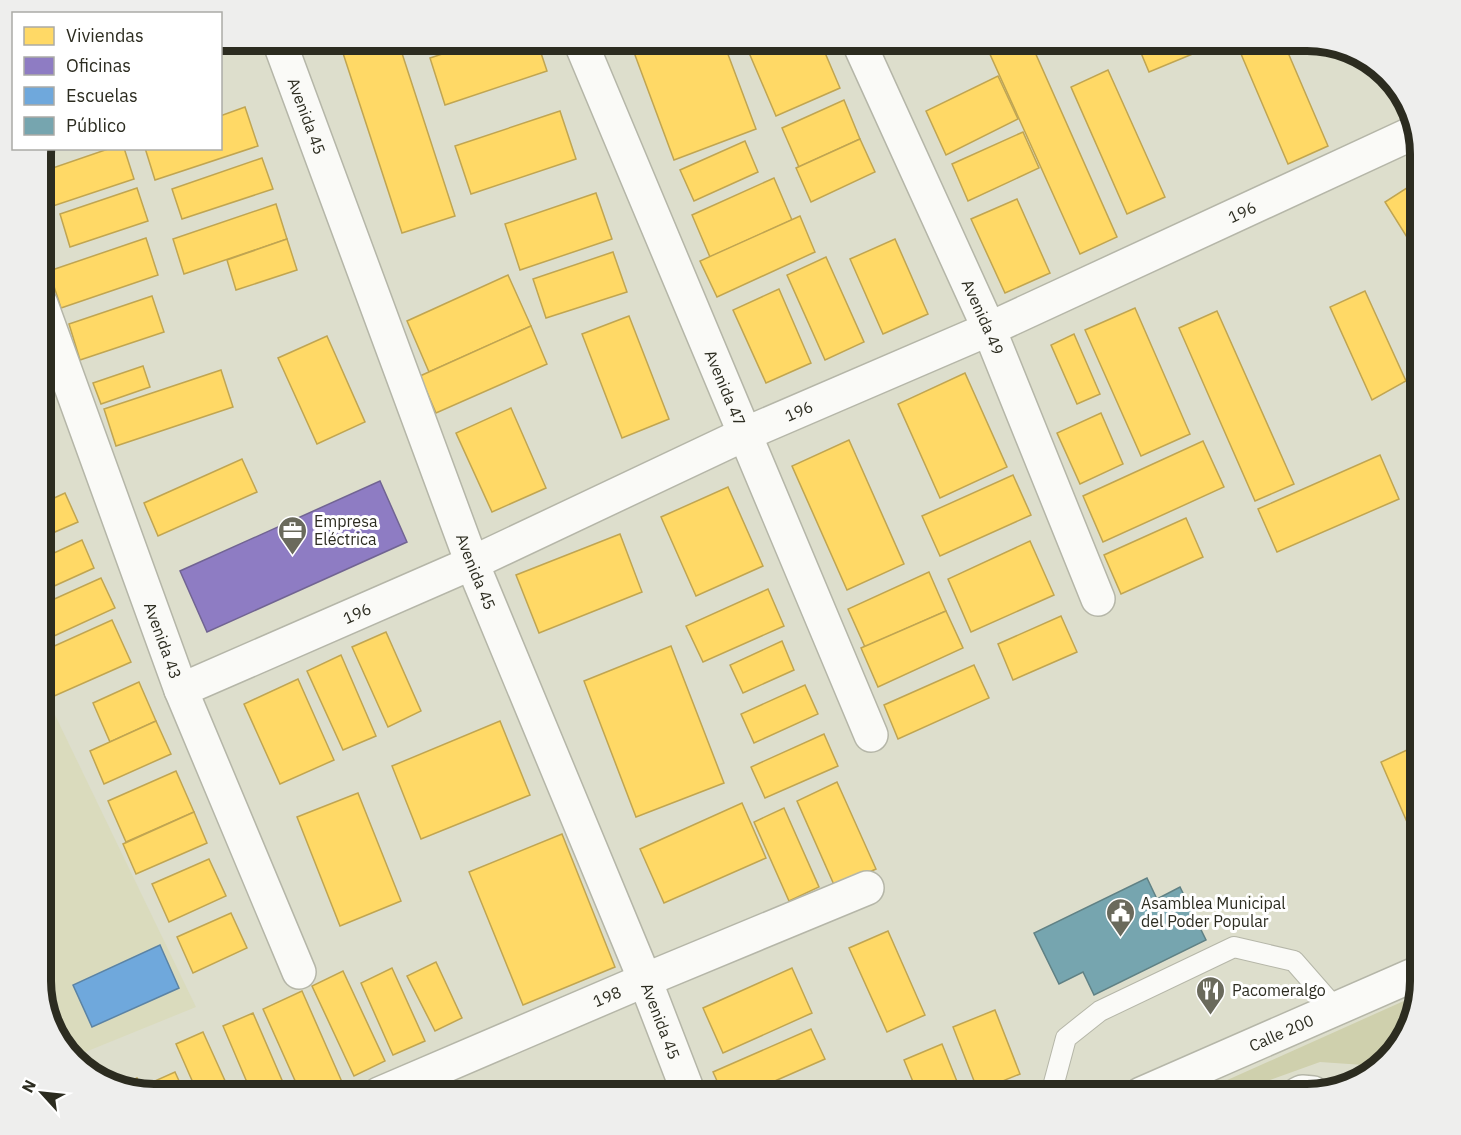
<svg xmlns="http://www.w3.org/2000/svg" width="1461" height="1135" font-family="'IBM Plex Sans',sans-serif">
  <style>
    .built { fill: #dadbbd }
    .green { fill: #cfd0ad }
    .homes { fill: #ffd966; stroke: #c0a551; stroke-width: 1.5 }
    .offices { fill: #8e7cc3; stroke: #716492; stroke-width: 1.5 }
    .schools { fill: #6fa8dc; stroke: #5b83a4; stroke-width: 1.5 }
    .public { fill: #76a5af; stroke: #608184; stroke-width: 1.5 }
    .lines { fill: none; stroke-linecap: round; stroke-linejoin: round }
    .lane-casing { stroke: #b5b6a8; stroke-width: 22 }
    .street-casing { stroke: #b5b6a8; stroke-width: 36 }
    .secondary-casing { stroke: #b5b6a8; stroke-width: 36 }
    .lane { stroke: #fafaf7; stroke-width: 20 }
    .street { stroke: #fafaf7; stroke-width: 33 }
    .secondary { stroke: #fafaf7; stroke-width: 33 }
    .labels { text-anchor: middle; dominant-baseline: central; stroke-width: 6; stroke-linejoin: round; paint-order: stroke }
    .street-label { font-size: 16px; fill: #2c2c20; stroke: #fff }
    .poi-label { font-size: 16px; fill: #2c2c20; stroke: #fff; text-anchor: start }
    .rim { fill: none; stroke: #2c2c20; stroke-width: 8 }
  </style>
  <rect width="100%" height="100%" fill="#dddecc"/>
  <path class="built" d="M41,686L196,1007L73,1057L52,1031L41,988Z"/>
  <path class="green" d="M1415,996L1397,1050L1378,1066L1320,1062L1231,1094H1196Z"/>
  <g class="homes">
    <path d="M339,41H398L455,216L402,233Z"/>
    <path d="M482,41H537L547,71L445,105L430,58Z"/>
    <path d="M650,41H723L756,129L674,160L632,47Z"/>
    <path d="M744,41H820L840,88L776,116Z"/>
    <path d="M984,41H1030L1117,237L1080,254Z"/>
    <path d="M1136,41H1224L1149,72Z"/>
    <path d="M1273,41H1283L1328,146L1288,164L1241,54Z"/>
    <path d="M1108,70L1165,197L1127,214L1071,87Z"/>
    <path d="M998,76L1018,119L946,155L926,111Z"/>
    <path d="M844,100L860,139L799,167L782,128Z"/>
    <path d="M245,107L258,146L155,180L145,148H220V116Z"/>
    <path d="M560,111L576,159L471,194L455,146Z"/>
    <path d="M1023,132L1039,168L968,201L952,164Z"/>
    <path d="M860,139L875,172L811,202L796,168Z"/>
    <path d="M745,141L758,172L694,201L680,170Z"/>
    <path d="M111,148H124L134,179L41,210V172Z"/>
    <path d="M262,158L273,189L182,219L172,189Z"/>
    <path d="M774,178L792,220L710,257L692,215Z"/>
    <path d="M1416,182L1420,190V258L1385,202Z"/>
    <path d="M137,188L148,221L70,247L60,214Z"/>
    <path d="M596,193L612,239L520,270L505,224Z"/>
    <path d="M1017,199L1050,273L1005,293L971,219Z"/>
    <path d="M276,204L287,239L184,274L173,239Z"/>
    <path d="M800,216L815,252L717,297L700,261Z"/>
    <path d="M146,238L158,275L61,308L49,271Z"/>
    <path d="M287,239L297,270L236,290L227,260Z"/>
    <path d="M895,239L928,314L883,334L850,259Z"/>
    <path d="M613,252L627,292L546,318L533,279Z"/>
    <path d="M826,257L864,342L825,360L787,275Z"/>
    <path d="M508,275L531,326L429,372L407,321Z"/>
    <path d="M779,289L811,363L766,383L733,310Z"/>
    <path d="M1365,291L1406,381L1372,400L1330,307Z"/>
    <path d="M152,296L164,332L80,360L69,324Z"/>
    <path d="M1135,308L1190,434L1141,456L1085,330Z"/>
    <path d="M1217,311L1294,484L1255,501L1179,328Z"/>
    <path d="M629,316L669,419L622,438L582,334Z"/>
    <path d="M531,326L547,364L436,413L420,376Z"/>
    <path d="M1074,334L1100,394L1077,404L1051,345Z"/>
    <path d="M327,336L365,422L317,444L278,358Z"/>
    <path d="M143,366L150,387L101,404L93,383Z"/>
    <path d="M221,370L233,407L116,446L104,409Z"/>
    <path d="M965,373L1007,467L940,498L898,404Z"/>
    <path d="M511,408L546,488L492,512L456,433Z"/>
    <path d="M1101,413L1123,464L1080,484L1057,433Z"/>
    <path d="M849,440L904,564L847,590L792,466Z"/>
    <path d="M1203,441L1224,487L1103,542L1083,496Z"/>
    <path d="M41,453L53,481L41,487Z"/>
    <path d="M1380,455L1399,499L1277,552L1258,509Z"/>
    <path d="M242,459L257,492L158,536L144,503Z"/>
    <path d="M1013,475L1031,515L940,556L922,516Z"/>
    <path d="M728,487L763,566L696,596L661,517Z"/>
    <path d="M65,493L78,522L41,538V504Z"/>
    <path d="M1186,518L1203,557L1121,594L1104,555Z"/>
    <path d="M620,534L642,592L539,633L516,575Z"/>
    <path d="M82,540L94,568L41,592V559Z"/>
    <path d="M1030,541L1054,595L971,632L948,579Z"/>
    <path d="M929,572L946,611L865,647L848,609Z"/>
    <path d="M101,578L115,608L41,642V605Z"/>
    <path d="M768,589L784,626L703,662L686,626Z"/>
    <path d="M946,611L963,648L878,687L861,648Z"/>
    <path d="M1061,616L1077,652L1013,680L998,644Z"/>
    <path d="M112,620L131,662L52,697L41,671V652Z"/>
    <path d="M386,632L421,711L388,727L352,647Z"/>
    <path d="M782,641L794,670L743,693L730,665Z"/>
    <path d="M671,646L724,783L636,817L584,681Z"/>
    <path d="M341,655L376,736L343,750L307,671Z"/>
    <path d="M974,665L989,698L898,739L884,705Z"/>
    <path d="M298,679L334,760L280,784L244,704Z"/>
    <path d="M139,682L156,721L110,742L93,703Z"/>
    <path d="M805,685L818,714L754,743L741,714Z"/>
    <path d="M156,721L171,754L104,784L90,751Z"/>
    <path d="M500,721L530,795L421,839L392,766Z"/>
    <path d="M824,734L838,766L765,798L751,767Z"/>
    <path d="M1420,744V852L1381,762Z"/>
    <path d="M176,771L194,812L126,842L108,801Z"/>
    <path d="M837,782L876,869L835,887L797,801Z"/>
    <path d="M358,793L401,901L340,926L297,817Z"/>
    <path d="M742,803L766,858L664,903L640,849Z"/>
    <path d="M784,808L819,887L789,901L754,822Z"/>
    <path d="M194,812L207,843L136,874L123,844Z"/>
    <path d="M562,834L615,967L523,1005L469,872Z"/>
    <path d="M209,859L226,896L169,922L152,884Z"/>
    <path d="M231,913L247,948L193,973L177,937Z"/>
    <path d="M888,931L925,1015L887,1032L849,948Z"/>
    <path d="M436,962L462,1018L435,1031L407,976Z"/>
    <path d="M392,968L425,1041L393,1055L361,983Z"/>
    <path d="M792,968L812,1013L723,1053L703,1008Z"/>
    <path d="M343,971L385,1061L354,1076L312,986Z"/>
    <path d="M302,991L342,1082L313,1094H301L263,1009Z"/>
    <path d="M995,1010L1020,1074L978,1091L953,1027Z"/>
    <path d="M253,1013L288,1094H252L223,1026Z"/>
    <path d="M811,1029L825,1059L745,1094H723L713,1072Z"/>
    <path d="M203,1032L231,1094H198L176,1044Z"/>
    <path d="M942,1044L962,1094H918L904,1060Z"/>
    <path d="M175,1072L185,1094H153L148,1084Z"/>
    <path d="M137,1078L142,1090L124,1084Z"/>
    <path d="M803,1081L809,1094H773Z"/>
  </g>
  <path class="offices" d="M380,481L407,542L207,632L180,571Z"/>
  <path class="schools" d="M160,945L179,988L92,1027L73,985Z"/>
  <path class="public" d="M1147,878L1157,899L1180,887L1206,940L1094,995L1083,972L1059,984L1034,933Z"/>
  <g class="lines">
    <defs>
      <path id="lane" d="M1051,1094L1066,1038L1100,1011L1234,947L1294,961L1336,1009"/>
      <g id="street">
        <path id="s1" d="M580,41L871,735"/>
        <path id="s2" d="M858,41L989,329L1098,599"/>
        <path id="s3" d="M41,304L181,690L299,972"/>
        <path id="s4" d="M181,690L472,563L745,434L989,329L1415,132"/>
        <path id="s5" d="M379,1094L645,980L867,888"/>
      </g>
      <g id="secondary">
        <path id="s6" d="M279,41L472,563L645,980L689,1094"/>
        <path id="s7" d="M1141,1094L1420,972"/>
        <path d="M1298,1094L1302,1092L1313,1093"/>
      </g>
    </defs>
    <use href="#lane" class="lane-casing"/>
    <use href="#street" class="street-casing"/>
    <use href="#secondary" class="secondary-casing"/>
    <use href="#lane" class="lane"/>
    <use href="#street" class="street"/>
    <use href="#secondary" class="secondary"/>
  </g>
  <defs>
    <symbol id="office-pin" viewBox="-11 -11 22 30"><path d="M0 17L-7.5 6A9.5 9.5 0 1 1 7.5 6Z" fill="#6a6a5c" stroke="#fff"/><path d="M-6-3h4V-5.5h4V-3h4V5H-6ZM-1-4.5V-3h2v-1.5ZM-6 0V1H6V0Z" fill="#fff"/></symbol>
    <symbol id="civic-pin" viewBox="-11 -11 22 30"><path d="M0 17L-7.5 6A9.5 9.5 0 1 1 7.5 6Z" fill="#6a6a5c" stroke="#fff"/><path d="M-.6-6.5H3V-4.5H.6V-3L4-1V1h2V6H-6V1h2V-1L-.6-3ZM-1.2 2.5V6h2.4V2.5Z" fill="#fff"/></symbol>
    <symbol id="restaurant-pin" viewBox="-11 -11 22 30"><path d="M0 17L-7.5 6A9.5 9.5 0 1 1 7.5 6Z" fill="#6a6a5c" stroke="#fff"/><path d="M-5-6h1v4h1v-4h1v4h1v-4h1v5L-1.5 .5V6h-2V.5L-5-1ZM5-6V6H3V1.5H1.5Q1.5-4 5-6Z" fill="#fff"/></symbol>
  </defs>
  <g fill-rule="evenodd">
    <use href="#office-pin" x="276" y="514" width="33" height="45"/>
    <use href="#civic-pin" x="1104" y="896" width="33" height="45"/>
    <use href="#restaurant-pin" x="1194" y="974" width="33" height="45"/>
  </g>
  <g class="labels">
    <g class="street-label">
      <text stroke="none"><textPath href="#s6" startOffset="80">Avenida 45</textPath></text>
      <text stroke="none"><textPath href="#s4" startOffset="1164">196</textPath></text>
      <text stroke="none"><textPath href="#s2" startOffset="303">Avenida 49</textPath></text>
      <text stroke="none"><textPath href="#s1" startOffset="376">Avenida 47</textPath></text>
      <text stroke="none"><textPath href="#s4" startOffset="678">196</textPath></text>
      <text stroke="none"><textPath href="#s6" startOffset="566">Avenida 45</textPath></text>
      <text stroke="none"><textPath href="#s4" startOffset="192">196</textPath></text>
      <text stroke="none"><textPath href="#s3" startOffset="358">Avenida 43</textPath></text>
      <text stroke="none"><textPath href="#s5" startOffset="248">198</textPath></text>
      <text stroke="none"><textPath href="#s6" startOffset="1052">Avenida 45</textPath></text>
      <text stroke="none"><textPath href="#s7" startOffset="153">Calle 200</textPath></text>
    </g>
    <g class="poi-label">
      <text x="314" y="521">Empresa<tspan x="314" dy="18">Eléctrica</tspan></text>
      <text x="1141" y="903">Asamblea Municipal<tspan x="1141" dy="18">del Poder Popular</tspan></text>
      <text x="1232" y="990">Pacomeralgo</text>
    </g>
  </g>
  <path d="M0 0H1461V1135H0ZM154 51H1307A103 103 0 0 1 1410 154V981A103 103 0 0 1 1307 1084H154A103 103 0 0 1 51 981V154A103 103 0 0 1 154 51Z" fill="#eeeeed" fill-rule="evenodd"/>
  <path class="rim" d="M154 51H1307A103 103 0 0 1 1410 154V981A103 103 0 0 1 1307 1084H154A103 103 0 0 1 51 981V154A103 103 0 0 1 154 51Z"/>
  <rect x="12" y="12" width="210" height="138" fill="#ffffff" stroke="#ababa6" stroke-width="1.5"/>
  <rect x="24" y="27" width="30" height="18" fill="#ffd966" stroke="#ababa6" stroke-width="1.5"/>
  <text x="66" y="42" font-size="18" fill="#2c2c20">Viviendas</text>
  <rect x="24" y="57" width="30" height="18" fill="#8e7cc3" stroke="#ababa6" stroke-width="1.5"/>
  <text x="66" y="72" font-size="18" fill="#2c2c20">Oficinas</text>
  <rect x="24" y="87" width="30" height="18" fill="#6fa8dc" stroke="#ababa6" stroke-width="1.5"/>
  <text x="66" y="102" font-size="18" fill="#2c2c20">Escuelas</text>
  <rect x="24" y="117" width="30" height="18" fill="#76a5af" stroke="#ababa6" stroke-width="1.5"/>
  <text x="66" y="132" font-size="18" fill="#2c2c20">Público</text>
  <g transform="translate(42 1093) rotate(297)" stroke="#ffffff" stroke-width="4.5" paint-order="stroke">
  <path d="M0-4.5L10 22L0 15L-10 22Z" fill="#2c2c20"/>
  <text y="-9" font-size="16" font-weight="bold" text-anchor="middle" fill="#2c2c20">N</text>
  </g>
</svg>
